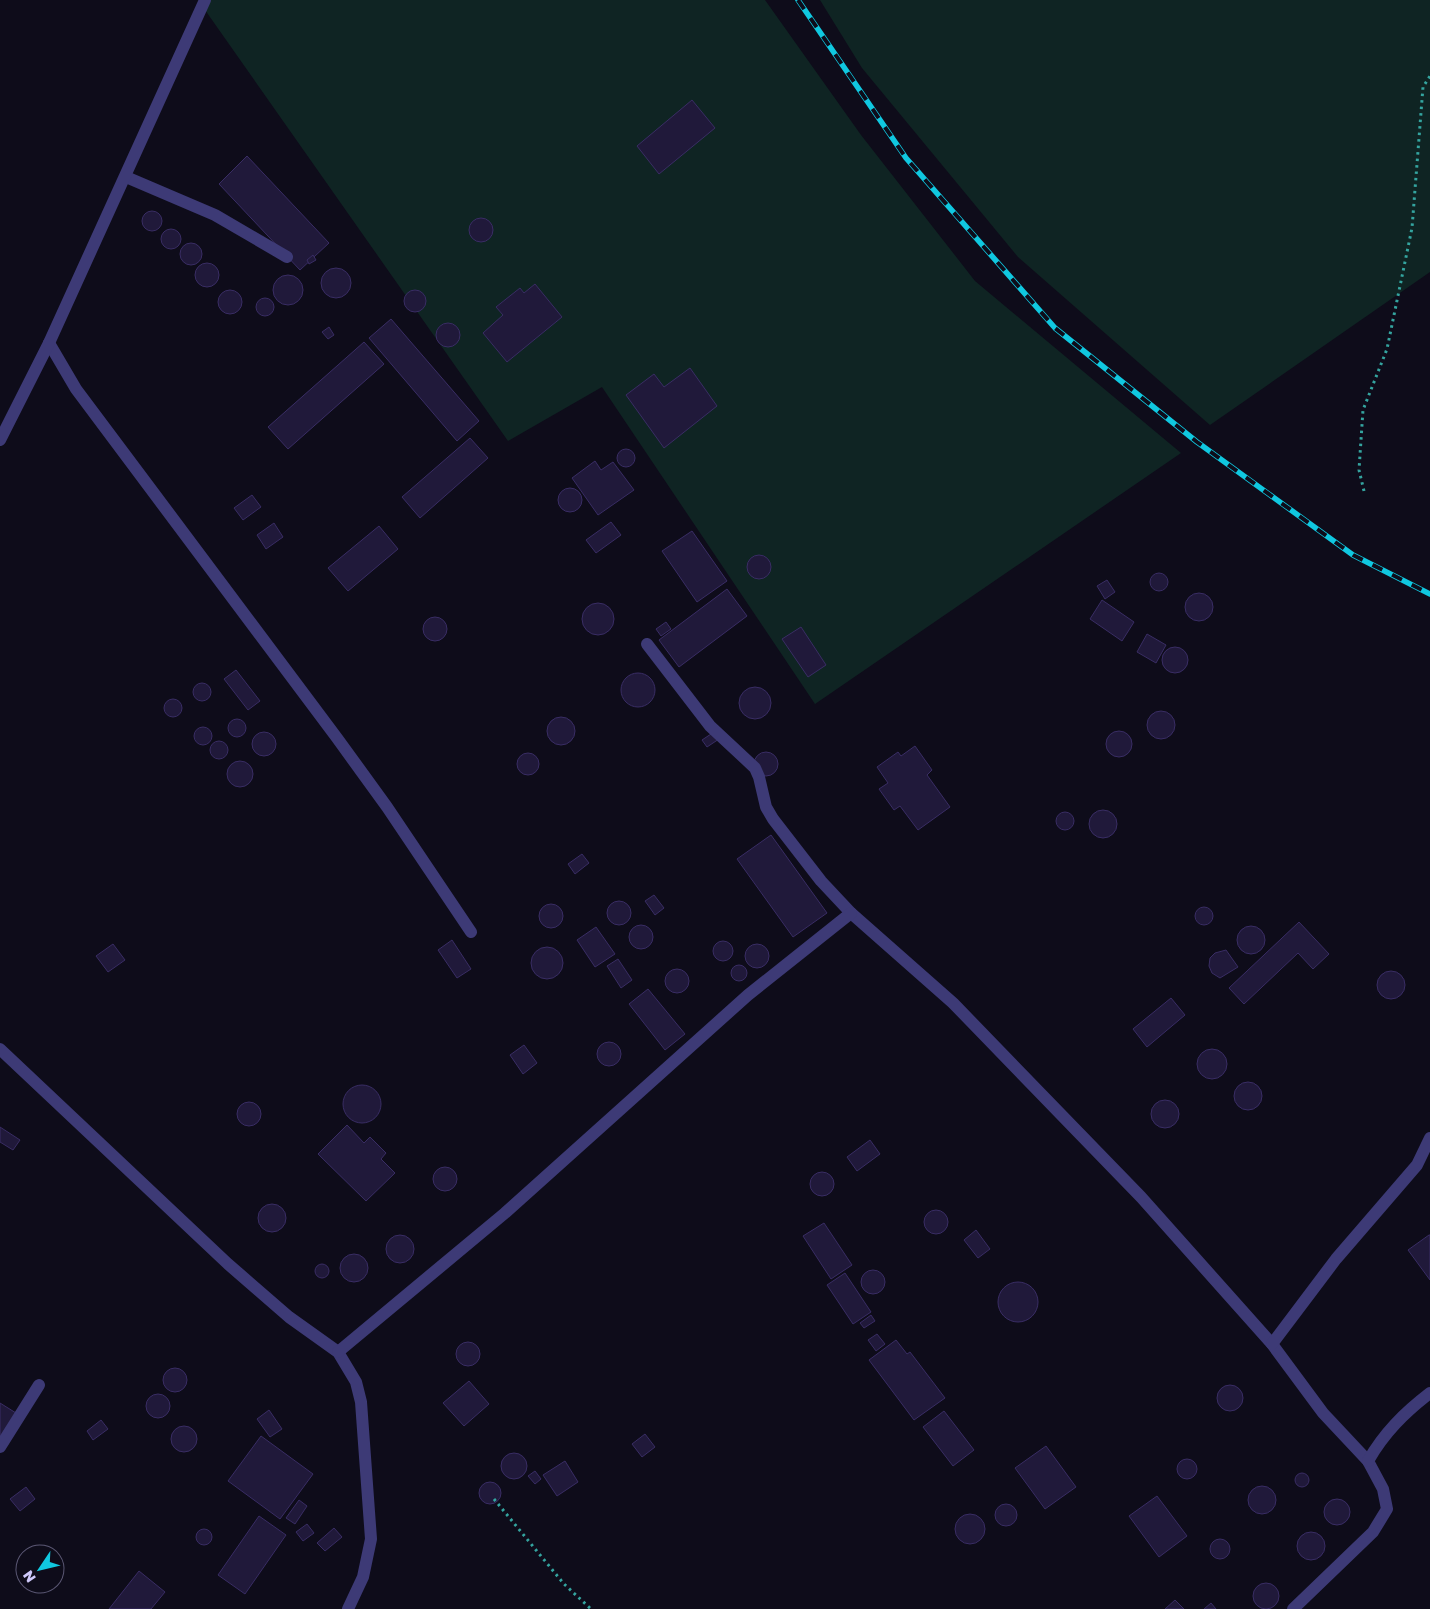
<svg xmlns="http://www.w3.org/2000/svg" width="1430" height="1609" font-family="'Golos Text',sans-serif">
  <style>
    .green { fill: #0f2423 }
    .building { fill: #20193a; stroke: #392d64 }
    .lines { fill: none; stroke-linecap: round; stroke-linejoin: round }
    .path { stroke: #34a49f; stroke-width: 3; stroke-dasharray: 2.5 4; stroke-linecap: butt }
    .minor { stroke: #3d3a76; stroke-width: 12 }
    .rail-casing { stroke: #10c8e0; stroke-width: 5.5 }
    .rail { stroke: #0e0c1a; stroke-width: 4; stroke-dasharray: 11; stroke-linecap: butt }
  </style>
  <rect width="100%" height="100%" fill="#0e0c1a"/>
  <g class="green">
    <path d="M198,0H765L861,135L975,281L1181,453L815,704L602,387L508,441Z"/>
    <path d="M820,0H1430V272L1210,425L1018,257L862,68Z"/>
  </g>
  <g class="building">
    <path d="M692,100L715,128L659,174L637,146Z"/>
    <path d="M247,156L329,243L300,270L219,184Z"/>
    <circle cx="152" cy="221" r="10"/>
    <circle cx="481" cy="230" r="12"/>
    <circle cx="171" cy="239" r="10"/>
    <circle cx="191" cy="254" r="11"/>
    <path d="M313,255L316,260L309,264L307,260Z"/>
    <circle cx="207" cy="275" r="12"/>
    <circle cx="336" cy="283" r="15"/>
    <circle cx="288" cy="290" r="15"/>
    <path d="M535,284L562,317L507,362L483,333L503,315L496,307L520,288L524,293Z"/>
    <circle cx="230" cy="302" r="12"/>
    <circle cx="415" cy="301" r="11"/>
    <circle cx="265" cy="307" r="9"/>
    <path d="M391,319L479,421L457,441L369,338Z"/>
    <circle cx="448" cy="335" r="12"/>
    <path d="M329,327L334,335L328,339L322,332Z"/>
    <path d="M364,342L384,364L288,449L268,427Z"/>
    <path d="M690,368L717,406L664,448L626,395L654,374L664,387Z"/>
    <path d="M470,438L488,458L420,518L402,497Z"/>
    <circle cx="626" cy="458" r="9"/>
    <path d="M595,461L601,470L613,462L634,490L598,515L572,478Z"/>
    <circle cx="570" cy="500" r="12"/>
    <path d="M252,495L261,507L243,520L234,508Z"/>
    <path d="M611,522L621,535L596,553L586,540Z"/>
    <path d="M274,523L283,537L266,549L257,535Z"/>
    <path d="M379,526L398,549L348,591L328,568Z"/>
    <path d="M692,531L727,581L697,602L662,551Z"/>
    <circle cx="759" cy="567" r="12"/>
    <circle cx="1159" cy="582" r="9"/>
    <path d="M1107,580L1115,592L1105,599L1097,586Z"/>
    <path d="M727,589L747,616L679,667L659,640Z"/>
    <circle cx="1199" cy="607" r="14"/>
    <path d="M1102,600L1134,622L1122,641L1090,619Z"/>
    <circle cx="598" cy="619" r="16"/>
    <circle cx="435" cy="629" r="12"/>
    <path d="M666,622L671,629L661,636L656,629Z"/>
    <path d="M801,627L826,665L808,677L782,639Z"/>
    <path d="M1147,634L1166,645L1156,663L1137,652Z"/>
    <circle cx="1175" cy="660" r="13"/>
    <path d="M236,670L260,701L248,710L224,679Z"/>
    <circle cx="638" cy="690" r="17"/>
    <circle cx="202" cy="692" r="9"/>
    <circle cx="755" cy="703" r="16"/>
    <circle cx="173" cy="708" r="9"/>
    <circle cx="1161" cy="725" r="14"/>
    <circle cx="561" cy="731" r="14"/>
    <circle cx="237" cy="728" r="9"/>
    <circle cx="203" cy="736" r="9"/>
    <circle cx="1119" cy="744" r="13"/>
    <path d="M714,732L719,739L707,747L702,740Z"/>
    <circle cx="264" cy="744" r="12"/>
    <circle cx="219" cy="750" r="9"/>
    <path d="M915,746L932,770L927,775L950,807L918,830L900,806L894,810L879,789L888,783L877,767L898,752L901,756Z"/>
    <circle cx="766" cy="764" r="12"/>
    <circle cx="528" cy="764" r="11"/>
    <circle cx="240" cy="774" r="13"/>
    <circle cx="1103" cy="824" r="14"/>
    <circle cx="1065" cy="821" r="9"/>
    <path d="M771,835L827,913L793,937L737,859Z"/>
    <path d="M582,854L589,863L575,874L568,864Z"/>
    <path d="M654,895L664,908L655,915L645,901Z"/>
    <circle cx="619" cy="913" r="12"/>
    <circle cx="551" cy="916" r="12"/>
    <circle cx="1204" cy="916" r="9"/>
    <path d="M1299,922L1329,954L1313,969L1298,953L1244,1004L1229,988Z"/>
    <circle cx="641" cy="937" r="12"/>
    <circle cx="1251" cy="940" r="14"/>
    <path d="M596,927L615,954L595,967L577,940Z"/>
    <path d="M452,940L471,969L457,978L438,950Z"/>
    <circle cx="723" cy="951" r="10"/>
    <path d="M113,944L125,960L108,972L96,956Z"/>
    <circle cx="757" cy="956" r="12"/>
    <circle cx="547" cy="963" r="16"/>
    <path d="M1226,950L1238,967L1220,978L1212,973L1209,966L1210,958L1215,953Z"/>
    <path d="M618,959L632,980L621,988L607,966Z"/>
    <circle cx="739" cy="973" r="8"/>
    <circle cx="677" cy="981" r="12"/>
    <circle cx="1391" cy="985" r="14"/>
    <path d="M648,989L685,1034L665,1050L629,1004Z"/>
    <path d="M1171,998L1185,1015L1147,1047L1133,1029Z"/>
    <circle cx="609" cy="1054" r="12"/>
    <path d="M524,1045L537,1063L523,1074L510,1055Z"/>
    <circle cx="1212" cy="1064" r="15"/>
    <circle cx="1248" cy="1096" r="14"/>
    <circle cx="362" cy="1104" r="19"/>
    <circle cx="1165" cy="1114" r="14"/>
    <circle cx="249" cy="1114" r="12"/>
    <path d="M347,1125L364,1143L370,1137L386,1153L381,1159L395,1173L366,1201L318,1154Z"/>
    <path d="M0,1127L20,1140L13,1150L0,1142Z"/>
    <path d="M870,1140L880,1154L857,1171L847,1157Z"/>
    <circle cx="445" cy="1179" r="12"/>
    <circle cx="822" cy="1184" r="12"/>
    <circle cx="272" cy="1218" r="14"/>
    <circle cx="936" cy="1222" r="12"/>
    <path d="M824,1223L852,1265L831,1279L803,1236Z"/>
    <path d="M976,1230L990,1249L978,1258L964,1240Z"/>
    <path d="M1429,1235H1430V1280L1408,1250Z"/>
    <circle cx="400" cy="1249" r="14"/>
    <circle cx="354" cy="1268" r="14"/>
    <circle cx="322" cy="1271" r="7"/>
    <circle cx="873" cy="1282" r="12"/>
    <path d="M845,1273L871,1312L853,1324L827,1285Z"/>
    <circle cx="1018" cy="1302" r="20"/>
    <path d="M871,1315L875,1321L864,1328L860,1323Z"/>
    <path d="M877,1334L885,1344L876,1351L868,1340Z"/>
    <path d="M896,1340L907,1354L910,1352L945,1398L914,1420L869,1360Z"/>
    <circle cx="468" cy="1354" r="12"/>
    <circle cx="175" cy="1380" r="12"/>
    <path d="M469,1381L489,1404L464,1426L443,1403Z"/>
    <circle cx="1230" cy="1398" r="13"/>
    <circle cx="158" cy="1406" r="12"/>
    <path d="M0,1403L16,1413L0,1440Z"/>
    <path d="M269,1410L282,1429L270,1437L257,1419Z"/>
    <path d="M944,1411L974,1450L953,1466L923,1427Z"/>
    <path d="M101,1420L108,1429L93,1440L87,1431Z"/>
    <circle cx="184" cy="1439" r="13"/>
    <path d="M645,1434L655,1447L642,1457L632,1444Z"/>
    <path d="M261,1436L313,1474L280,1519L228,1481Z"/>
    <path d="M1046,1446L1076,1487L1045,1509L1015,1468Z"/>
    <circle cx="514" cy="1466" r="13"/>
    <circle cx="1187" cy="1469" r="10"/>
    <path d="M565,1461L578,1482L557,1496L543,1475Z"/>
    <path d="M535,1471L541,1479L535,1484L528,1476Z"/>
    <circle cx="1302" cy="1480" r="7"/>
    <circle cx="490" cy="1493" r="11"/>
    <circle cx="1262" cy="1500" r="14"/>
    <path d="M26,1487L35,1499L20,1511L10,1499Z"/>
    <path d="M1157,1496L1187,1536L1159,1557L1129,1516Z"/>
    <circle cx="1337" cy="1512" r="13"/>
    <path d="M299,1500L307,1506L295,1524L286,1518Z"/>
    <circle cx="1006" cy="1515" r="11"/>
    <circle cx="970" cy="1529" r="15"/>
    <path d="M259,1516L286,1535L245,1594L218,1575Z"/>
    <path d="M307,1524L314,1533L303,1541L296,1532Z"/>
    <path d="M334,1528L342,1537L325,1551L317,1543Z"/>
    <circle cx="204" cy="1537" r="8"/>
    <circle cx="1311" cy="1546" r="14"/>
    <circle cx="1220" cy="1549" r="10"/>
    <path d="M139,1571L165,1592L151,1609H109Z"/>
    <circle cx="1266" cy="1596" r="13"/>
    <path d="M1175,1600L1184,1609H1165Z"/>
    <path d="M1211,1603L1216,1609H1204Z"/>
  </g>
  <g class="lines">
    <g class="path">
      <path d="M1364,491L1359,470L1363,410L1387,349L1412,228L1423,87L1430,76"/>
      <path d="M494,1499L564,1584L591,1609"/>
    </g>
    <g class="minor">
      <path d="M126,177L215,215L287,257"/>
      <path d="M49,343L76,389L337,738L387,807L471,932"/>
      <path d="M0,440L49,343L205,0"/>
      <path d="M647,644L710,726L755,768L759,777L766,807L773,819L821,881L851,913L953,1003L1141,1197L1272,1344L1323,1413L1368,1461L1383,1489L1387,1509L1373,1532L1293,1609"/>
      <path d="M0,1049L228,1264L289,1317L338,1352L356,1382L361,1402L371,1539L363,1577L348,1609"/>
      <path d="M1272,1344L1336,1259L1417,1165L1430,1138"/>
      <path d="M338,1352L505,1213L748,995L851,913"/>
      <path d="M0,1447L39,1385"/>
      <path d="M1368,1461C1384,1433 1404,1413 1430,1393"/>
    </g>
    <defs>
      <path id="rail" d="M798,0L906,158L1055,328L1197,442L1353,555L1430,594"/>
    </defs>
    <use href="#rail" class="rail-casing"/>
    <use href="#rail" class="rail"/>
  </g>
  <g transform="translate(40 1569) rotate(235)"><circle r="24" fill="#0e0c1a" stroke="#5b5874"/>
  <path d="M0-4L9 19L0 12L-9 19Z" fill="#10c8e0"/>
  <text y="-8" font-size="14" font-weight="bold" text-anchor="middle" fill="#cfc9fb">N</text>
  </g>
</svg>
